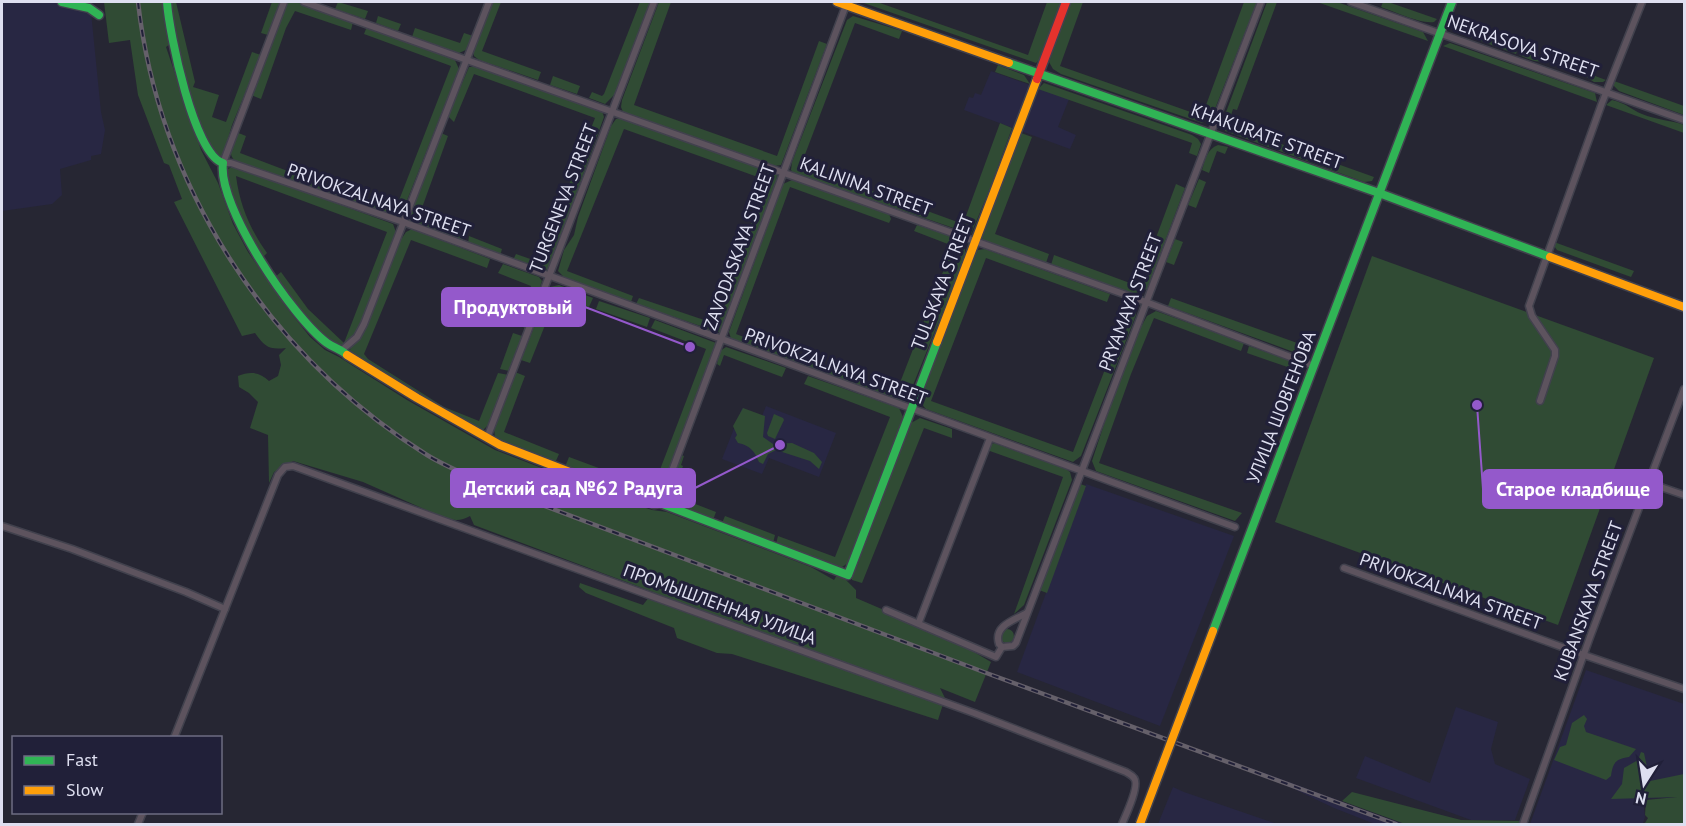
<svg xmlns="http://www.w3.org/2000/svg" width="1686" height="826" font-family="'PT Sans',sans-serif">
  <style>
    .built { fill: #282743 }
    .green { fill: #304b34 }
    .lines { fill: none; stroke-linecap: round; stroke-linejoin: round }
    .street-casing { stroke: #41414d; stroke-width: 9 }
    .fast-casing { stroke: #41414d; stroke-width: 11 }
    .slow-casing { stroke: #41414d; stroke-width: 11 }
    .jam-casing { stroke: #41414d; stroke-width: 11 }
    .street { stroke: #5d535e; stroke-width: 6 }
    .fast { stroke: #30b455; stroke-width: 8 }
    .slow { stroke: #ff9f0a; stroke-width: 8 }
    .jam { stroke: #e5322d; stroke-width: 8 }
    .rail-casing { stroke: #65606a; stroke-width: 4.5 }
    .rail { stroke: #212039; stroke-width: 2; stroke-dasharray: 7; stroke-linecap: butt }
    .slow-bridge-casing { stroke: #41414d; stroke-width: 11; stroke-linecap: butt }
    .slow-bridge { stroke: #ff9f0a; stroke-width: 8 }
    .labels { text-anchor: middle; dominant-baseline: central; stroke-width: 6; stroke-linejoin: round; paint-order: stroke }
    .street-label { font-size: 18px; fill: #dedff0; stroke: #212039 }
    .leader { fill: none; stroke: #9459cb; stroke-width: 2 }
    .callout-dot { fill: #9459cb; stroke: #212039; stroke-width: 2 }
    .callout { fill: #9459cb; stroke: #9459cb; stroke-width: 2 }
    .callout-label { font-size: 20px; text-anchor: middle; font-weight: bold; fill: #fff }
  </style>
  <rect width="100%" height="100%" fill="#262633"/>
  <g class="built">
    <path d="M2,2H90L101,112L105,130L101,154L91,156V160L60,169L62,195L52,204L2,211Z"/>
    <path d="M991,71L1069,99L1058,127L1076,135L1070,149L964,110L969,97L973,98L975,93L981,95Z"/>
    <path d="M766,406L836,433L819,477L769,458L762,474L722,459L742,408L762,416Z"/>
    <path d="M1086,484L1234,536L1160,726L1017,672Z"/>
    <path d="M1586,670L1684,704V797L1643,799L1645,817L1643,823L1648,824H1530Z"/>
    <path d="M1456,707L1498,722L1491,749L1495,764L1530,779L1515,820H1471L1356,778L1365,756L1430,783Z"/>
    <path d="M1248,767L1370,812L1404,824H1375L1334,808Z"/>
    <path d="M1173,787L1184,792L1277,824H1158Z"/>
  </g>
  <g class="green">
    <path d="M104,2H165L170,44L166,47L201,150L218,183L233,224L248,252L287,308L310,337L325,350L339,357L407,400L495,450L637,505L652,510L667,512L811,567L834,580L837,575H841L856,590V598L968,646L974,652L991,662L975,702L940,688L945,698L938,720L773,667L732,654L717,653L677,638L674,628L586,593L579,587L580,583L643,605L653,592L474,525L470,516C460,522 452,520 442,517L363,482L293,461L274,472L269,483L268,435L250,428L258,402L249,393L239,387L238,376C250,371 260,372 269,381L278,376L281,365L279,355L286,348C269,350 265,347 255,333L242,336L174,202L182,199L169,165L164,163L138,95L130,40L109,43Z"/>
    <path d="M169,2H176L195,82L193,87L219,95L212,117L226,122L252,52L261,55L232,125L222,159H216C188,116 178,52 169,2Z"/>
    <path d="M272,2H280L268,35L261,33Z"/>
    <path d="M288,2H298L353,22L351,30L295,11L286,28L261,99L251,95Z"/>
    <path d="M338,2L368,11L365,19L335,9Z"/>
    <path d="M492,2H501L482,51L541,72L538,80L479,60L474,56L473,50Z"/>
    <path d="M640,2H650L615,94L605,104L589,98L592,92L602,96L604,94Z"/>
    <path d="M659,2H671L634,105L777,156L819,41L827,44L781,165L775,166L623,112L621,107L622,100Z"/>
    <path d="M861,2H877L1028,55L1047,2H1061L1040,59L1036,63Z"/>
    <path d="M1070,2H1083L1060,66L1202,116L1244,2H1257L1211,119L1202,123L1061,74L1053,69L1049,62Z"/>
    <path d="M1267,2H1277L1237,110L1233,109L1228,125L1374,177L1372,181L1364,182L1225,131L1222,123Z"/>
    <path d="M1317,2H1337L1423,32L1428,41Z"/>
    <path d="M1383,2H1388L1437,19L1434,22C1420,24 1395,12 1381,7Z"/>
    <path d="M378,16L401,24L398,31L376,23Z"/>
    <path d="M853,16L902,31L899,39L855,23L801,165L963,224L1000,123L1012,128L991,186L971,234L793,173L791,170L792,162L847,20Z"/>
    <path d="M1452,23L1518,48L1516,54L1454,31L1451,28Z"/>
    <path d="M369,28L454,58L459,69L400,218L309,187L310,179L396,208L451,66L364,34L366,29Z"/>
    <path d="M415,28L460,43L464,33L473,36L468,49L459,53L412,37Z"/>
    <path d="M1450,43L1595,93L1597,102L1443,46Z"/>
    <path d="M1521,49L1606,80L1603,82H1594L1577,71L1547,60C1538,64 1528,59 1519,55Z"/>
    <path d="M998,65L1024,75L1030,84L995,72Z"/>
    <path d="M469,67H476L602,111L604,117L550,266L546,270L513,260L516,254L539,262L595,118L474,74L454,122L448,116Z"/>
    <path d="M553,76L580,86L577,94L550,85Z"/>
    <path d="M1614,81L1684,106V115L1619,91L1614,86Z"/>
    <path d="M1044,83L1192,135L1198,139L1201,144L1197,156L1189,153L1192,143L1038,89Z"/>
    <path d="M1612,100C1628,104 1630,109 1642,114C1656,120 1671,120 1684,125V133L1606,105Z"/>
    <path d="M622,118L775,172L777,175L776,184L721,333L636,304L639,298L716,324L766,180L624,129L567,271L633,296L631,302L564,277L558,271L564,250L574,235L578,217L611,126L616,119Z"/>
    <path d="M236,132L246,136L240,153L306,178L304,185L235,161C226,152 233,142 236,132Z"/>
    <path d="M441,133L448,136L419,216L465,235L462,242L411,223L408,218Z"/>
    <path d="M1021,133L1032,137L995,234L1049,254L1046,263L986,242L981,238V234Z"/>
    <path d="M1218,145L1228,147L1225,154L1217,151L1209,173L1202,170C1205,160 1207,149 1218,145Z"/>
    <path d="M234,166L393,224L397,235L361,326L354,337L343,346C322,345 287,294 275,277L281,272L308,309L344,343L387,232L236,176C240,206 250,229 267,253L261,259C248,236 225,197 226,170Z"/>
    <path d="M1199,179L1206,182L1196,208L1188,205Z"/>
    <path d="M792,180L889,214L891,219L889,223L790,187L736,334L835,372L896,393L953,246L914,231L917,225L965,241V257L907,400L899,401L731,339L729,332L783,184Z"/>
    <path d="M1176,184L1185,188L1147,289L1133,294L1051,265L1054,255L1138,286Z"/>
    <path d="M412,229L490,259L487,268L411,240L364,354L368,359L444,407L479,421L498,373L509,375L489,424L482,431L476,430L349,353L351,347L361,338L372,314L400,241L406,232Z"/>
    <path d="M469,236L502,249L500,256L468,244Z"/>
    <path d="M1175,239L1183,242L1174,265L1166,262Z"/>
    <path d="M1554,242L1634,271L1631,277L1557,250L1554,246Z"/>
    <path d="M985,249L1110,294L1107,302L986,258L931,401L1073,452L1131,302L1135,304L1136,315L1081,456L1073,462L926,409C917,401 923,390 926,381L974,254L978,250Z"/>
    <path d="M1372,256L1654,358L1558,625L1275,522Z"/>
    <path d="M503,264L539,277L542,281L526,328L516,325L531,286L498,273Z"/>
    <path d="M559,285L593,298L589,307L557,295L530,363L521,360L550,287Z"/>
    <path d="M1171,298L1314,349L1307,354H1299L1168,306Z"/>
    <path d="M599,301L650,318L647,327L596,309Z"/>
    <path d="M1156,311L1244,343L1241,351L1154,318L1131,374L1099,463L1242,513L1235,521L1096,471L1092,461L1113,397L1141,327L1147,316Z"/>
    <path d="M655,320L716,343L660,496L653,500L565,467L569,457L653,488L706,349L651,328Z"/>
    <path d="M513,333L522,336L509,371L500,369Z"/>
    <path d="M1249,346L1301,364L1299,371L1247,353Z"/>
    <path d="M726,347L786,368L782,377L724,355L720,366L717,364L720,351Z"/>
    <path d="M515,372L525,376L504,432L559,454L555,463L499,441L495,437L494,429Z"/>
    <path d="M808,376L899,408L903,417L848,563L839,569L776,544L778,536L835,557L890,417L804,384Z"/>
    <path d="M743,408L765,416L763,437L773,444L792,443L814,453L822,462L819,469L810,461L776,450L768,454L763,464L759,462C755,452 750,445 738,443L735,438L737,435L733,426Z"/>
    <path d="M774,414L783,418L784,420L775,439L768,436L767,433Z"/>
    <path d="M920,418L952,429V438L924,428L862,583L852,580V575L858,563L905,436L911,423Z"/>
    <path d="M994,443L1066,469L1070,472L1072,480L1024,605L1014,614L1063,477L987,450L990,445Z"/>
    <path d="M681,455L684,456L681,465L683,466L672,495L716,512L713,520L666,500Z"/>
    <path d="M1080,484L1086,486L1047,593L1039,590Z"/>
    <path d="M725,516L775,535L773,543L722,523Z"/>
    <circle cx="1007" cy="636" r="7"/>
    <path d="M1584,715L1587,719L1584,726L1586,732L1636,749L1629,757C1615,759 1613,763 1611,776L1606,780L1554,760L1560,747L1566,745L1572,723Z"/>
    <path d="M1641,752L1644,753L1650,781L1684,774V824L1645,823L1648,818L1645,815L1646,800L1677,797L1611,799L1622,784L1624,768L1638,760Z"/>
    <path d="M1352,792L1461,820L1520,821V824H1405L1342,801Z"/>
  </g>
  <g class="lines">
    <defs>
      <g id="street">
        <path d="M284,2L223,163H231L403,222L1235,527"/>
        <path d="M304,2L1146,302L1314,366"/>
        <path d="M1351,2L1684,120"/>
        <path d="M342,350L357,337L364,324L489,2"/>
        <path d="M1540,401L1555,356V350L1532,316L1529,306L1602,103L1642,2"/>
        <path d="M487,438L654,2"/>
        <path d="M1649,483L1684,495"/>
        <path d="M660,503L846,5"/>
        <path d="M2,526L72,549L186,592L225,609"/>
        <path d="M1344,568L1584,655L1684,689"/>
        <path d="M886,610L996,657L1002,647"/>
        <path d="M919,622L990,438"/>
        <path d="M1002,647L1013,646L1016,643L1261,2"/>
        <path d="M1002,647L999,644C993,626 1014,620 1027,613"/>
        <path d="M174,738L278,475L285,467L293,466L974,713L1126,772C1129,774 1132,775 1134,778C1140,785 1126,815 1122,824"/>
        <path d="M138,824L143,812"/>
        <path d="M1523,824L1590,637L1684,389"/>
      </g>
      <g id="fast">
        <path d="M62,2L89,8L99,15"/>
        <path d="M167,2C169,32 194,155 223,163C217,206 293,318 327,343C334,348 341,349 347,355"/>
        <path d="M1009,63L1379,193L1550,257"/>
        <path d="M624,493L654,504L660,503L848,575L937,342"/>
        <path d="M1213,631L1452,2"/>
      </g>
      <g id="slow">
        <path d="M837,2L1009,63"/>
        <path d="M1550,257L1684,307"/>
        <path d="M937,342L1037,79"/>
        <path d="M347,355L417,398L500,445L624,493"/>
      </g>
      <path id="jam" d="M1037,79L1066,2"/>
    </defs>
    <use href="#street" class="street-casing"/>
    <use href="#fast" class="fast-casing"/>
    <use href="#slow" class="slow-casing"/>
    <use href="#jam" class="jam-casing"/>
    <use href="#street" class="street"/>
    <use href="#fast" class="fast"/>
    <use href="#slow" class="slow"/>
    <use href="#jam" class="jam"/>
    <defs>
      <path id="rail" d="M138,2C159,187 269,356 427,455C445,466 465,474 484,483L989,674L1396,824"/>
    </defs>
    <use href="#rail" class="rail-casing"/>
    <use href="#rail" class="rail"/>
    <defs>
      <path id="slow-bridge" d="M1140,824L1213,631"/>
    </defs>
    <use href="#slow-bridge" class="slow-bridge-casing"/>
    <use href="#slow-bridge" class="slow-bridge"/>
  </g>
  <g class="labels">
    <g class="street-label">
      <text transform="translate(1523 46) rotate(19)">NEKRASOVA STREET</text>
      <text transform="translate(1267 136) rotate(20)">KHAKURATE STREET</text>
      <text transform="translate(866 186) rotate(20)">KALININA STREET</text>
      <text transform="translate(563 198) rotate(-69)">TURGENEVA STREET</text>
      <text transform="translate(379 200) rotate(19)">PRIVOKZALNAYA STREET</text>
      <text transform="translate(739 247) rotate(-70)">ZAVODASKAYA STREET</text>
      <text transform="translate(942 282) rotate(-69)">TULSKAYA STREET</text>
      <text transform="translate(1130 302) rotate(-69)">PRYAMAYA STREET</text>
      <text transform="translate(836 366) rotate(20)">PRIVOKZALNAYA STREET</text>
      <text transform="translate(1281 407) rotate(-69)">УЛИЦА ШОВГЕНОВА</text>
      <text transform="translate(1451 591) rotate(20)">PRIVOKZALNAYA STREET</text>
      <text transform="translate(1588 601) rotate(-70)">KUBANSKAYA STREET</text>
      <text transform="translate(720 604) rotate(20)">ПРОМЫШЛЕННАЯ УЛИЦА</text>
    </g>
  </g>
  <path class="leader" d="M690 347L585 307M780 445L695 488M1477 405L1483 489"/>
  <g class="callout-dot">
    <circle cx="690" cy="347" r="6"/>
    <circle cx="780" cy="445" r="6"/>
    <circle cx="1477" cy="405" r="6"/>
  </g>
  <g class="callout">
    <rect x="442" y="288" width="143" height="38" rx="6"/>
    <rect x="451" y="469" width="244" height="38" rx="6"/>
    <rect x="1483" y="470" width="179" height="38" rx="6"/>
  </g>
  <g class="callout-label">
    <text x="513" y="314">Продуктовый</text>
    <text x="573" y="495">Детский сад №62 Радуга</text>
    <text x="1573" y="496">Старое кладбище</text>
  </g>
  <rect width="1686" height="826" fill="none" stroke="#dedff0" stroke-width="6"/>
  <rect x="12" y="736" width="210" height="78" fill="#212039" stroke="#6d6c82" stroke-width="1.5"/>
  <rect x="24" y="756" width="30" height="9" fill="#30b455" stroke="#6d6c82" stroke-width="1.5"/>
  <text x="66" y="766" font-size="18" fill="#dedff0">Fast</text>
  <rect x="24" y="786" width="30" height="9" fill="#ff9f0a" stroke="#6d6c82" stroke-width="1.5"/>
  <text x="66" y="796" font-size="18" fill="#dedff0">Slow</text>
  <g transform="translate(1644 784) rotate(192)" stroke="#212039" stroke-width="4.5" paint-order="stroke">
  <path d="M0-4.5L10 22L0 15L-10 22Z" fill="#dedff0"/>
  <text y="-9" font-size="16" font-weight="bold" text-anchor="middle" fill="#dedff0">N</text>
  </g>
</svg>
